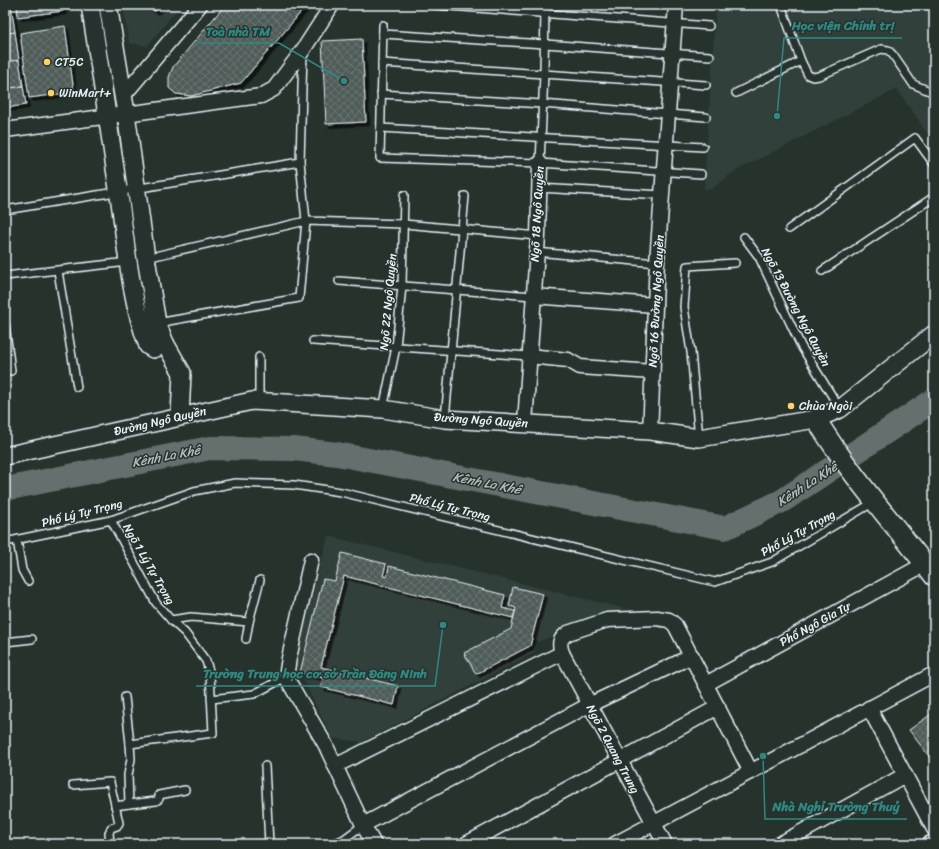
<svg xmlns="http://www.w3.org/2000/svg" width="939" height="849" font-family="Sriracha,sans-serif">
  <style>
    .built { fill: #333f3a }
    .lines { fill: none; stroke-linecap: round; stroke-linejoin: round }
    .river { stroke: #636f6d; stroke-width: 24 }
    .building { fill: url(#building-cross-hatch); stroke: #e8f1f8; filter: url(#shadow) }
    .service-casing { stroke: #e8f1f8; stroke-width: 10 }
    .minor-casing { stroke: #e8f1f8; stroke-width: 17 }
    .tertiary-casing { stroke: #e8f1f8; stroke-width: 20 }
    .secondary-casing { stroke: #e8f1f8; stroke-width: 22 }
    .service { stroke: #26332d; stroke-width: 7 }
    .minor { stroke: #26332d; stroke-width: 14 }
    .tertiary { stroke: #26332d; stroke-width: 17 }
    .secondary { stroke: #26332d; stroke-width: 19 }
    .poi-dot { fill: #ffd166; stroke: #26332d; stroke-width: 1.5 }
    .labels { text-anchor: middle; dominant-baseline: central; stroke-width: 3; stroke-linejoin: round; paint-order: stroke }
    .poi-label { font-size: 12px; fill: #e8f1f8; stroke: #26332d; text-anchor: start }
    .street-label { font-size: 12px; fill: #e8f1f8; stroke: #26332d }
    .water-label { font-size: 13px; font-style: italic; fill: #b3bdc0; stroke: #26332d }
    .leader { fill: none; stroke: #308883; stroke-width: 1.5 }
    .callout-dot { fill: #308883; stroke: #26332d; stroke-width: 1.5 }
    .callout-label { font-size: 13px; text-anchor: middle; font-weight: bold; fill: #308883; stroke: #26332d; stroke-width: 3; stroke-linejoin: round; paint-order: stroke }
  </style>
  <defs>
    <pattern id="building-cross-hatch" width="8" height="8" patternUnits="userSpaceOnUse"><rect width="8" height="8" fill="#505c59"/><path d="M0 0l8 8M0 8l8-8" fill="none" stroke="#697472"/></pattern>
    <filter id="shadow"><feDropShadow dx="3.5" dy="3.5" stdDeviation="0" flood-color="#0009"/></filter>
  </defs>
  <rect width="100%" height="100%" fill="#26332d"/>
  <filter id="ink" filterUnits="userSpaceOnUse"><feTurbulence type="fractalNoise" baseFrequency=".025" numOctaves="2"/><feDisplacementMap in="SourceGraphic" scale="8" xChannelSelector="R" yChannelSelector="G"/><feConvolveMatrix kernelMatrix="1 2 1 2 8 2 1 2 1" color-interpolation-filters="sRGB"/></filter>
  <g filter="url(#ink)">
    <g class="built">
      <path d="M123,5H181L147,46L129,43Z"/>
      <path d="M716,5H934V143L897,89L732,173L712,189H704Z"/>
      <path d="M328,536L626,609L537,642L534,653L362,742L332,738L295,663Z"/>
    </g>
    <g class="lines">
      <path class="river" d="M5,489L210,448L294,449L337,454L725,528L782,501L934,400"/>
    </g>
    <g class="building">
      <path d="M5,5H11L15,32L5,34Z"/>
      <path d="M17,5H62L63,11L18,17Z"/>
      <path d="M144,5H163L155,11Z"/>
      <path d="M225,5H307L241,83L191,96L176,94L169,88V77L173,67Z"/>
      <path d="M65,26L74,92L29,98L20,33Z"/>
      <path d="M15,32L19,60L5,62V34Z"/>
      <path d="M362,39L366,122L326,124L322,41Z"/>
      <path d="M19,60L23,86L5,89V62Z"/>
      <path d="M23,86L26,105L5,108V89Z"/>
      <path d="M342,553L386,564L383,576L387,577L389,566L505,595L502,608L515,611L513,618L344,576L321,667L398,686L394,705L321,687L323,678L300,673L323,579L335,581Z"/>
      <path d="M513,587L543,594L530,646L476,674L464,653L511,629L516,608L509,606Z"/>
      <path d="M934,712V763L909,730Z"/>
    </g>
    <g class="lines">
      <defs>
        <g id="service">
          <path d="M436,5L709,26"/>
          <path d="M781,5L801,61L808,75L813,77L819,76L881,49L888,50L893,55L913,84L934,93"/>
          <path d="M383,25L380,158L540,163L701,174"/>
          <path d="M383,34L545,44L710,56"/>
          <path d="M382,63L706,85"/>
          <path d="M736,93L801,61"/>
          <path d="M381,94L542,104L706,117"/>
          <path d="M381,128L703,147"/>
          <path d="M540,163L544,74L545,5"/>
          <path d="M539,188L662,195"/>
          <path d="M5,210L300,162"/>
          <path d="M789,229L915,138L934,164"/>
          <path d="M744,237L759,257L801,346L840,409"/>
          <path d="M536,252L657,263"/>
          <path d="M146,258L306,221L404,224L538,236"/>
          <path d="M58,271L77,387"/>
          <path d="M822,271L934,197"/>
          <path d="M5,276L128,262"/>
          <path d="M339,281L533,296"/>
          <path d="M157,323L299,298L306,221L300,162L303,52"/>
          <path d="M5,324L11,371"/>
          <path d="M313,341L529,356"/>
          <path d="M259,357V401"/>
          <path d="M383,409L396,347L402,286L404,195"/>
          <path d="M445,419L465,196"/>
          <path d="M699,438L691,352L684,307L687,266L735,263"/>
          <path d="M111,520L156,603L171,620L185,633L206,661L210,674L213,733L130,744L131,759L128,775L129,804L115,806"/>
          <path d="M17,540L22,570L28,581"/>
          <path d="M5,542L111,520L194,491L235,483L294,485L341,492L715,582L772,562L874,502"/>
          <path d="M171,620L191,617L249,622L260,580"/>
          <path d="M246,639L249,622"/>
          <path d="M5,642L32,639"/>
          <path d="M125,697L130,744"/>
          <path d="M211,699L254,694L286,677"/>
          <path d="M265,766L269,844"/>
          <path d="M73,785L110,782L119,823L117,826L111,828L109,833L110,844"/>
          <path d="M129,804L156,801L159,799V795L185,790"/>
          <path d="M334,844L344,839L363,825"/>
        </g>
        <g id="minor">
          <path d="M123,96L200,5"/>
          <path d="M5,130L261,96L274,89L303,50L332,5"/>
          <path d="M533,296L655,305"/>
          <path d="M529,356L568,360L580,367L653,372"/>
          <path d="M525,423L538,236L540,163"/>
          <path d="M650,431C653,374 654,318 657,262C663,176 670,91 676,5"/>
          <path d="M311,560L289,658L286,677L325,744L363,825L374,844"/>
          <path d="M706,684L925,564"/>
          <path d="M869,708L934,829"/>
          <path d="M335,766L562,653"/>
          <path d="M363,825L589,705L692,656"/>
          <path d="M466,844L718,707"/>
          <path d="M615,844L934,674"/>
          <path d="M665,844L562,653C559,644 559,639 568,633L607,620L657,618L669,620L675,625L751,772"/>
          <path d="M780,844L905,775"/>
          <path d="M929,844L934,842"/>
        </g>
        <g id="tertiary">
          <path d="M90,5C101,73 111,141 121,209C127,255 132,303 148,346L153,349L162,346L165,343L157,323L146,258L126,113L108,5"/>
          <path d="M165,343L182,373L180,416"/>
          <path d="M5,456L252,401L383,409L445,419L650,431L699,438L816,419L840,409L934,334"/>
        </g>
        <path id="secondary" d="M816,419C850,475 894,524 934,576"/>
      </defs>
      <use href="#service" class="service-casing"/>
      <use href="#minor" class="minor-casing"/>
      <use href="#tertiary" class="tertiary-casing"/>
      <use href="#secondary" class="secondary-casing"/>
      <use href="#service" class="service"/>
      <use href="#minor" class="minor"/>
      <use href="#tertiary" class="tertiary"/>
      <use href="#secondary" class="secondary"/>
    </g>
  </g>
  <g class="poi-dot">
    <circle cx="47" cy="62" r="4"/>
    <circle cx="51" cy="93" r="4"/>
    <circle cx="791" cy="406" r="4"/>
  </g>
  <g class="labels">
    <g class="poi-label">
      <text x="55" y="62">CT5C</text>
      <text x="59" y="93">WinMart+</text>
      <text x="799" y="406">Chùa Ngòi</text>
    </g>
    <g class="street-label">
      <text transform="translate(537 214) rotate(-87)">Ngõ 18 Ngô Quyền</text>
      <text transform="translate(656 301) rotate(-87)">Ngõ 16 Đường Ngô Quyền</text>
      <text transform="translate(388 302) rotate(-85)">Ngõ 22 Ngô Quyền</text>
      <text transform="translate(796 307) rotate(62)">Ngõ 13 Đường Ngô Quyền</text>
      <text transform="translate(481 420) rotate(4)">Đường Ngô Quyền</text>
      <text transform="translate(160 421) rotate(-13)">Đường Ngô Quyền</text>
      <text transform="translate(450 507) rotate(14)">Phố Lý Tự Trọng</text>
      <text transform="translate(82 513) rotate(-14)">Phố Lý Tự Trọng</text>
      <text transform="translate(798 533) rotate(-29)">Phố Lý Tự Trọng</text>
      <text transform="translate(149 564) rotate(60)">Ngõ 1 Lý Tự Trọng</text>
      <text transform="translate(815 624) rotate(-29)">Phố Ngô Gia Tự</text>
      <text transform="translate(613 749) rotate(62)">Ngõ 2 Quang Trung</text>
    </g>
    <g class="water-label">
      <text transform="translate(166 456) rotate(-11)">Kênh La Khê</text>
      <text transform="translate(487 483) rotate(11)">Kênh La Khê</text>
      <text transform="translate(807 484) rotate(-33)">Kênh La Khê</text>
    </g>
  </g>
  <path class="leader" d="M777 116L784 38H902M344 81L279 43H198M443 625L435 686H196M763 756L765 819H907"/>
  <g class="callout-dot">
    <circle cx="777" cy="116" r="4"/>
    <circle cx="344" cy="81" r="4"/>
    <circle cx="443" cy="625" r="4"/>
    <circle cx="763" cy="756" r="4"/>
  </g>
  <g class="callout-label">
    <text x="843" y="30">Học viện Chính trị</text>
    <text x="238" y="36">Toà nhà TM</text>
    <text x="315" y="678">Trường Trung học cơ sở Trần Đăng Ninh</text>
    <text x="836" y="811">Nhà Nghỉ Trường Thuỷ</text>
  </g>
  <rect width="939" height="849" fill="none" stroke="#26332d" stroke-width="20"/>
  <rect x="10" y="10" width="919" height="829" fill="none" stroke="#e8f1f8" stroke-width="1.5" filter="url(#ink)"/>
</svg>
